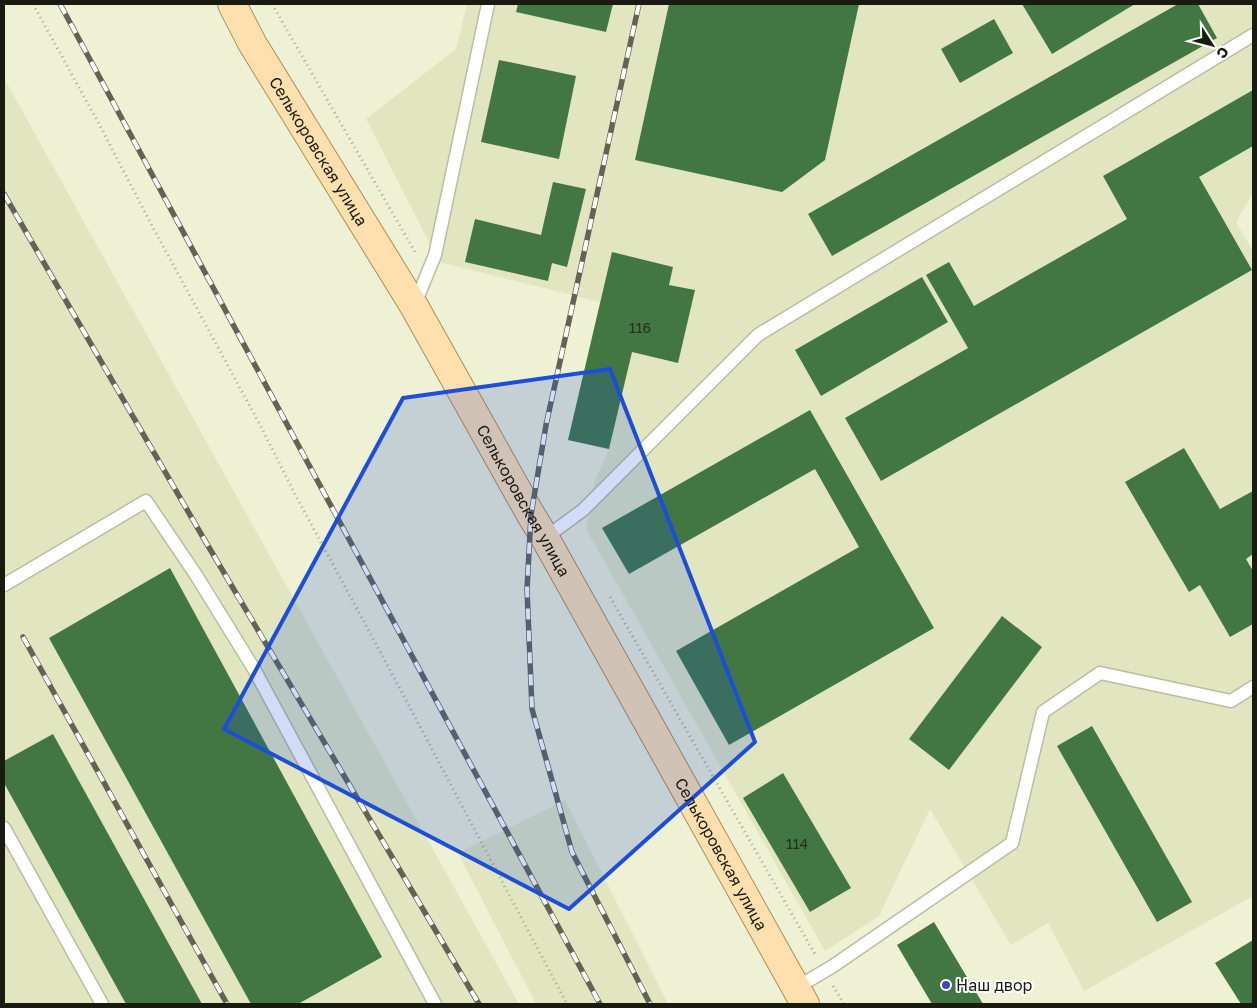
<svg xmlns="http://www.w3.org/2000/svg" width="1257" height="1008" font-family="'Golos Text',sans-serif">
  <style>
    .built { fill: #e2e6c0 }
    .building { fill: #427743 }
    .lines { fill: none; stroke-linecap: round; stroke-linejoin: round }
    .service-casing { stroke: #babda0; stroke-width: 15 }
    .primary-casing { stroke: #ad8d54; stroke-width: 30 }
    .path { stroke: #a7a992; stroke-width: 3; stroke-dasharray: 1 4; stroke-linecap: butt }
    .service { stroke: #fff; stroke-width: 12 }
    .primary { stroke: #fde0ae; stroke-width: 28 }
    .rail-casing { stroke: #626453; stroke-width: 5.5 }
    .rail { stroke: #fff; stroke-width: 4; stroke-dasharray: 11; stroke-linecap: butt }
    .marked { fill: #1d4ed8; fill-opacity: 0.2; stroke: #1d4ed8; stroke-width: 4; stroke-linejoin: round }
    .poi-dot { fill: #4246bb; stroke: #fff; stroke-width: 2 }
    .labels { text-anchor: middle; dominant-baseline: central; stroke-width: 4; stroke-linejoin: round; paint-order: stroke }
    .number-label { font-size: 14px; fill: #23311d }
    .street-label { font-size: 16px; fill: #191a10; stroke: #fff }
    .poi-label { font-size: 16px; fill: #191a10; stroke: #fff; text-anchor: start }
  </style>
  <rect width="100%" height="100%" fill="#eef1d3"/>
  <g class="built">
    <path d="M467,4H1253V193L1236,222L1253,251V896L1084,991L1048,923L1011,945L930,809L879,916L825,951L586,529L595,480L609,450L568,440L600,302L439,262L366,119L456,49Z"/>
    <path d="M4,78L519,1004H4Z"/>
    <path d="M565,800L668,1004H536L458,853Z"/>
  </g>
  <g class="building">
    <path d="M518,4H613L606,32L516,12Z"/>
    <path d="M669,4H859L825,160L782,192L635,160Z"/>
    <path d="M1022,4H1135L1052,54Z"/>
    <path d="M1178,4H1198L1217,38L832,256L808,214Z"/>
    <path d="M994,19L1013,53L960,83L941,49Z"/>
    <path d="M499,60L576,76L559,159L481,142Z"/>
    <path d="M1253,90V146L1199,177L1252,270L881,481L845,418L968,348L926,275L949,262L974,306L1127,219L1103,176Z"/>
    <path d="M553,182L586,189L567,267L552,263L548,281L465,262L475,219L541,235Z"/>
    <path d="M612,252L673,267L669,285L695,290L678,363L632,352L609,449L568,440Z"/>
    <path d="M922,277L948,322L821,396L795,350Z"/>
    <path d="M810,410L934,628L729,745L676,651L859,547L815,469L629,574L602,528Z"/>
    <path d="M1184,448L1220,509L1253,491V554L1246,559L1253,571V624L1230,637L1200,585L1189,592L1125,482Z"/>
    <path d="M170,568L382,957L298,1004H251L49,638Z"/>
    <path d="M1002,616L1042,647L949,770L909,739Z"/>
    <path d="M1092,726L1192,902L1157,922L1057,746Z"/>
    <path d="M53,734L202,1004H126L4,783V761Z"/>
    <path d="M783,773L851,888L810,912L743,798Z"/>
    <path d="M934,922L983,1004H932L897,945Z"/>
    <path d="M1253,940V1004H1241L1215,963Z"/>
  </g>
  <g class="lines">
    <defs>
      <g id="service">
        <path d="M414,306L435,255L488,4"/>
        <path d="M545,538L583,510L758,335L1253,35"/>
        <path d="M4,585L146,501L196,575L254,669L435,1004"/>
        <path d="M4,828L102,1004"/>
        <path d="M796,988L833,966L1012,843L1043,712L1100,673L1231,701L1253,687"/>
      </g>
      <g id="primary">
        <path id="s1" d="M232,4L252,43L414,306L531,515L545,538L805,1004"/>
      </g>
    </defs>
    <use href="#service" class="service-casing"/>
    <use href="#primary" class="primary-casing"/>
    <g class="path">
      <path d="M33,4L98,122L150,222L259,423L297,498L390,670L567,1004"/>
      <path d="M272,4L415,252"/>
      <path d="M610,597L816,956"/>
      <path d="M833,986L844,1004"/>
    </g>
    <use href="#service" class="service"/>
    <use href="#primary" class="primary"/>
    <defs>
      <g id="rail">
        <path d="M60,4L600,1004"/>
        <path d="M639,4L546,425L531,515L527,589L532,709L572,852L650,1004"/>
        <path d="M4,194L204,539L479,1004"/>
        <path d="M23,637L227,1004"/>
      </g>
    </defs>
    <use href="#rail" class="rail-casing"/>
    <use href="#rail" class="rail"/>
  </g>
  <path class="marked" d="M610,369L755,742L569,909L224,729L403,398Z"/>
  <circle class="poi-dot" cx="946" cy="985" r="5"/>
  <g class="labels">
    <g class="number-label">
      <text x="640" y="327">116</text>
      <text x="797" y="843">114</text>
    </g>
    <g class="street-label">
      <text stroke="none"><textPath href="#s1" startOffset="171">Селькоровская улица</textPath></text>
      <text stroke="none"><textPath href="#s1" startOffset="576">Селькоровская улица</textPath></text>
      <text stroke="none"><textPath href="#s1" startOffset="981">Селькоровская улица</textPath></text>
    </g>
    <g class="poi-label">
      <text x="956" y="985">Наш двор</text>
    </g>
  </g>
  <rect width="1257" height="1008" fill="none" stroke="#191a10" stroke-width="10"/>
  <g transform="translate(1212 45) rotate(126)" stroke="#ffffff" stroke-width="4" paint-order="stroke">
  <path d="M0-4L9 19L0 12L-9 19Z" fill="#191a10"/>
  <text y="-8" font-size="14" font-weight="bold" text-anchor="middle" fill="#191a10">С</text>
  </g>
</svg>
